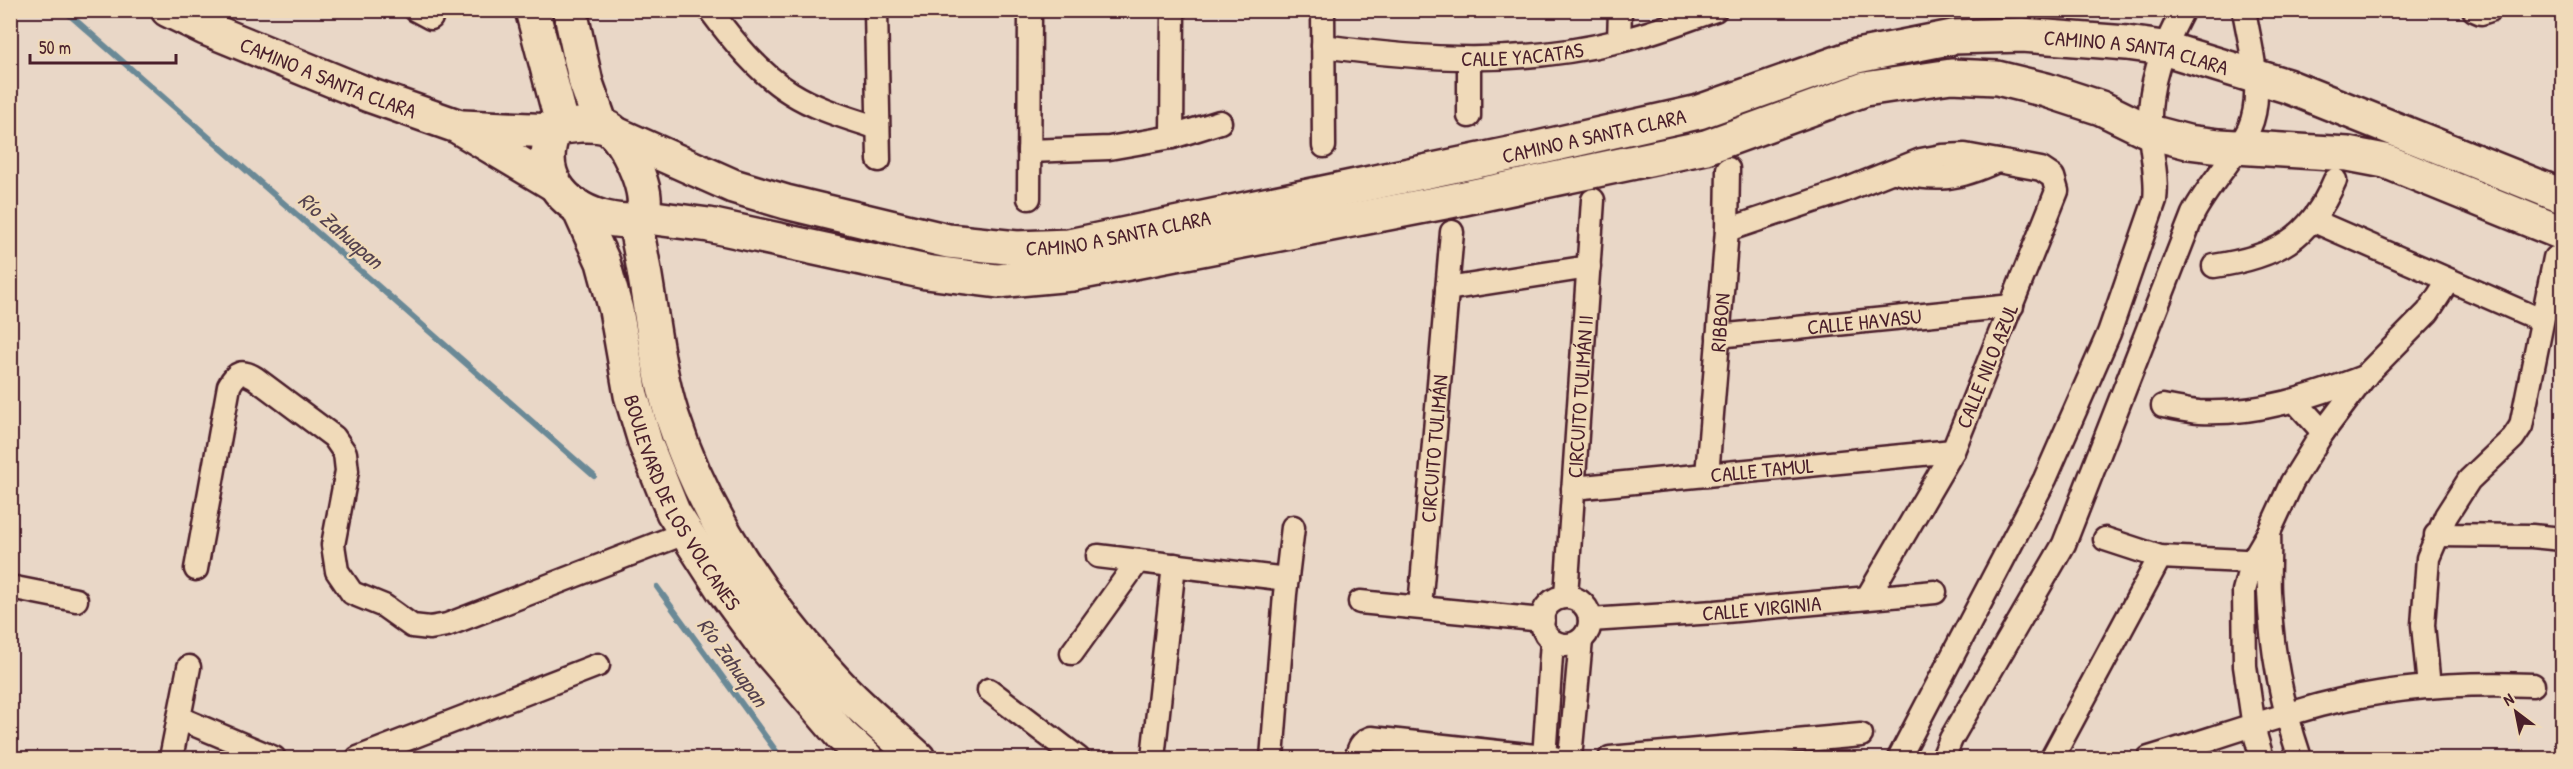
<svg xmlns="http://www.w3.org/2000/svg" width="2573" height="769" font-family="'Patrick Hand',sans-serif">
  <style>
    .lines { fill: none; stroke-linecap: round; stroke-linejoin: round }
    .stream { stroke: #6b8996; stroke-width: 6 }
    .street-casing { stroke: #4a1f2b; stroke-width: 27 }
    .secondary-casing { stroke: #4a1f2b; stroke-width: 38 }
    .street { stroke: #f0dab9; stroke-width: 22 }
    .secondary { stroke: #f0dab9; stroke-width: 33 }
    .labels { text-anchor: middle; dominant-baseline: central; stroke-width: 4.5; stroke-linejoin: round; paint-order: stroke }
    .street-label { font-size: 21px; fill: #4a1f2b; stroke: #f0dab9 }
    .water-label { font-size: 22px; font-style: italic; fill: #55424f; stroke: #f0dab9 }
  </style>
  <rect width="100%" height="100%" fill="#e9d7c7"/>
  <filter id="ink" filterUnits="userSpaceOnUse"><feTurbulence type="fractalNoise" baseFrequency=".0167" numOctaves="2"/><feDisplacementMap in="SourceGraphic" scale="12" xChannelSelector="R" yChannelSelector="G"/><feConvolveMatrix kernelMatrix="1 2 1 2 8 2 1 2 1" color-interpolation-filters="sRGB"/></filter>
  <g filter="url(#ink)">
    <g class="lines">
      <g class="stream">
        <path d="M64,10L594,476"/>
        <path d="M657,587L781,758"/>
      </g>
      <defs>
        <g id="street">
          <path d="M416,10L431,18"/>
          <path d="M710,10C733,41 759,73 791,93C818,110 849,118 878,128"/>
          <path d="M876,10L879,160"/>
          <path d="M1323,10L1324,146"/>
          <path d="M2474,10L2481,13L2490,10"/>
          <path d="M1619,41L1620,10"/>
          <path id="s1" d="M1323,46C1424,60 1518,66 1619,41C1651,34 1683,21 1715,10"/>
          <path d="M1469,116V60"/>
          <path d="M1172,137L1173,10"/>
          <path d="M1029,151L1109,148L1172,137L1220,122"/>
          <path d="M1896,172C1938,182 1958,179 1997,161"/>
          <path d="M1029,198L1030,10"/>
          <path d="M2314,221L2541,320"/>
          <path d="M1727,230L1843,191L1921,160L1942,156L1965,155L2041,169L2053,177L2057,191L1953,451L1867,598"/>
          <path d="M2214,266C2276,257 2310,239 2335,180"/>
          <path d="M1447,289L1589,267"/>
          <path id="s2" d="M1718,336L2012,306"/>
          <path d="M2295,401L2323,432"/>
          <path d="M2163,406C2175,408 2187,411 2199,412C2257,415 2314,396 2366,376"/>
          <path id="s3" d="M1707,475L1727,230L1728,169"/>
          <path id="s4" d="M1573,488L1953,451"/>
          <path d="M2269,532C2270,552 2268,572 2269,592C2271,648 2282,705 2300,758"/>
          <path d="M2436,535L2532,536L2562,539"/>
          <path d="M2105,539L2160,557L2265,562"/>
          <path d="M1098,556L1287,579"/>
          <path d="M196,569L229,386C236,372 242,370 255,378L334,437L345,453L347,471L333,545L337,571L352,593L384,606L412,626L430,628L447,625L685,533"/>
          <path d="M10,587L76,600"/>
          <path id="s5" d="M1566,596L1593,200"/>
          <circle cx="1566" cy="621" r="24"/>
          <path d="M1360,602L1543,620"/>
          <path id="s6" d="M1420,607L1452,232"/>
          <path id="s7" d="M1590,620L1715,612L1935,592"/>
          <path d="M1072,653L1138,561"/>
          <path d="M2429,687L2423,625L2428,558L2446,516L2469,480L2513,438L2521,426L2555,258"/>
          <path d="M989,690L1078,758"/>
          <path d="M179,718L274,758"/>
          <path d="M171,758L189,667"/>
          <path d="M358,758L598,665"/>
          <path d="M1153,758L1174,565"/>
          <path d="M1272,758L1285,594L1293,527"/>
          <path d="M1357,758C1358,748 1361,742 1371,738L1554,758"/>
          <path d="M1544,758L1552,641"/>
          <path d="M1570,758L1581,640"/>
          <path d="M1610,758L1861,735"/>
          <path d="M1899,758L2045,479L2109,333L2155,200C2158,176 2151,154 2150,131C2148,82 2161,52 2183,10"/>
          <path d="M1943,758L1951,739L2064,544L2193,214C2209,184 2234,159 2249,129C2265,94 2250,47 2244,10"/>
          <path d="M2052,758L2160,557"/>
          <path d="M2149,758C2206,741 2262,721 2320,705C2389,687 2462,682 2533,685"/>
          <path d="M2262,758L2255,734L2245,666L2244,591L2252,561L2269,532L2292,482L2323,432L2366,375L2428,312L2448,281"/>
        </g>
        <g id="secondary">
          <path id="s8" d="M168,10L205,28L369,95L457,126L554,184"/>
          <path d="M532,10L563,127"/>
          <path d="M570,10L586,83L601,125"/>
          <path d="M580,125C589,125 599,124 608,128C625,138 650,191 643,209C641,214 638,217 634,220C622,222 612,220 601,217C561,205 536,173 554,131L563,127Z"/>
          <path d="M462,127L554,131"/>
          <path id="s9" d="M614,133L733,186L786,202L948,241L1017,248L1069,246L1529,150L1699,112L1857,56L1953,37L2022,35L2127,43L2163,48L2287,86L2562,196"/>
          <path id="s10" d="M578,207L603,262L616,310L631,395L646,445L673,512L722,588L763,644L841,735L866,758"/>
          <path d="M639,216L709,225L926,272L998,281L1072,274L1450,201L1706,147L1865,89L1951,76L1997,78L2046,90L2101,108L2150,132L2188,142L2220,146L2348,154L2385,161L2562,233"/>
          <path d="M634,220C650,284 652,353 672,416C704,516 767,608 838,684C863,711 892,734 918,758"/>
        </g>
      </defs>
      <use href="#street" class="street-casing"/>
      <use href="#secondary" class="secondary-casing"/>
      <use href="#street" class="street"/>
      <use href="#secondary" class="secondary"/>
    </g>
  </g>
  <g class="labels">
    <g class="street-label">
      <text stroke="none"><textPath href="#s1" startOffset="200">CALLE YACATAS</textPath></text>
      <text stroke="none"><textPath href="#s9" startOffset="1568">CAMINO A SANTA CLARA</textPath></text>
      <text stroke="none"><textPath href="#s8" startOffset="174">CAMINO A SANTA CLARA</textPath></text>
      <text stroke="none"><textPath href="#s9" startOffset="1010">CAMINO A SANTA CLARA</textPath></text>
      <text stroke="none"><textPath href="#s9" startOffset="524">CAMINO A SANTA CLARA</textPath></text>
      <text stroke="none"><textPath href="#s2" startOffset="147">CALLE HAVASU</textPath></text>
      <text stroke="none"><textPath href="#s3" startOffset="153">RIBBON</textPath></text>
      <text transform="translate(1987 366) rotate(-68)">CALLE NILO AZUL</text>
      <text stroke="none"><textPath href="#s5" startOffset="200">CIRCUITO TULIMÁN II</textPath></text>
      <text stroke="none"><textPath href="#s6" startOffset="159">CIRCUITO TULIMÁN</textPath></text>
      <text stroke="none"><textPath href="#s4" startOffset="190">CALLE TAMUL</textPath></text>
      <text stroke="none"><textPath href="#s10" startOffset="316">BOULEVARD DE LOS VOLCANES</textPath></text>
      <text stroke="none"><textPath href="#s7" startOffset="172">CALLE VIRGINIA</textPath></text>
    </g>
    <g class="water-label">
      <text transform="translate(341 230) rotate(41)">Río Zahuapan</text>
      <text transform="translate(733 662) rotate(54)">Río Zahuapan</text>
    </g>
  </g>
  <rect width="2573" height="769" fill="none" stroke="#f0dab9" stroke-width="36"/>
  <rect x="18" y="18" width="2537" height="733" fill="none" stroke="#4a1f2b" stroke-width="2" filter="url(#ink)"/>
  <g transform="translate(2516 712) rotate(328)" stroke="#f0dab9" stroke-width="4.5" paint-order="stroke">
  <path d="M0-4.5L10 22L0 15L-10 22Z" fill="#4a1f2b"/>
  <text y="-9" font-size="16" font-weight="bold" text-anchor="middle" fill="#4a1f2b">N</text>
  </g>
  <path d="M30 54v9h146v-9" fill="none" stroke="#4a1f2b" stroke-width="3"/>
  <text x="39" y="54" font-size="18" fill="#4a1f2b" stroke="#f0dab9" stroke-width="4.5" paint-order="stroke">50 m</text>
</svg>
